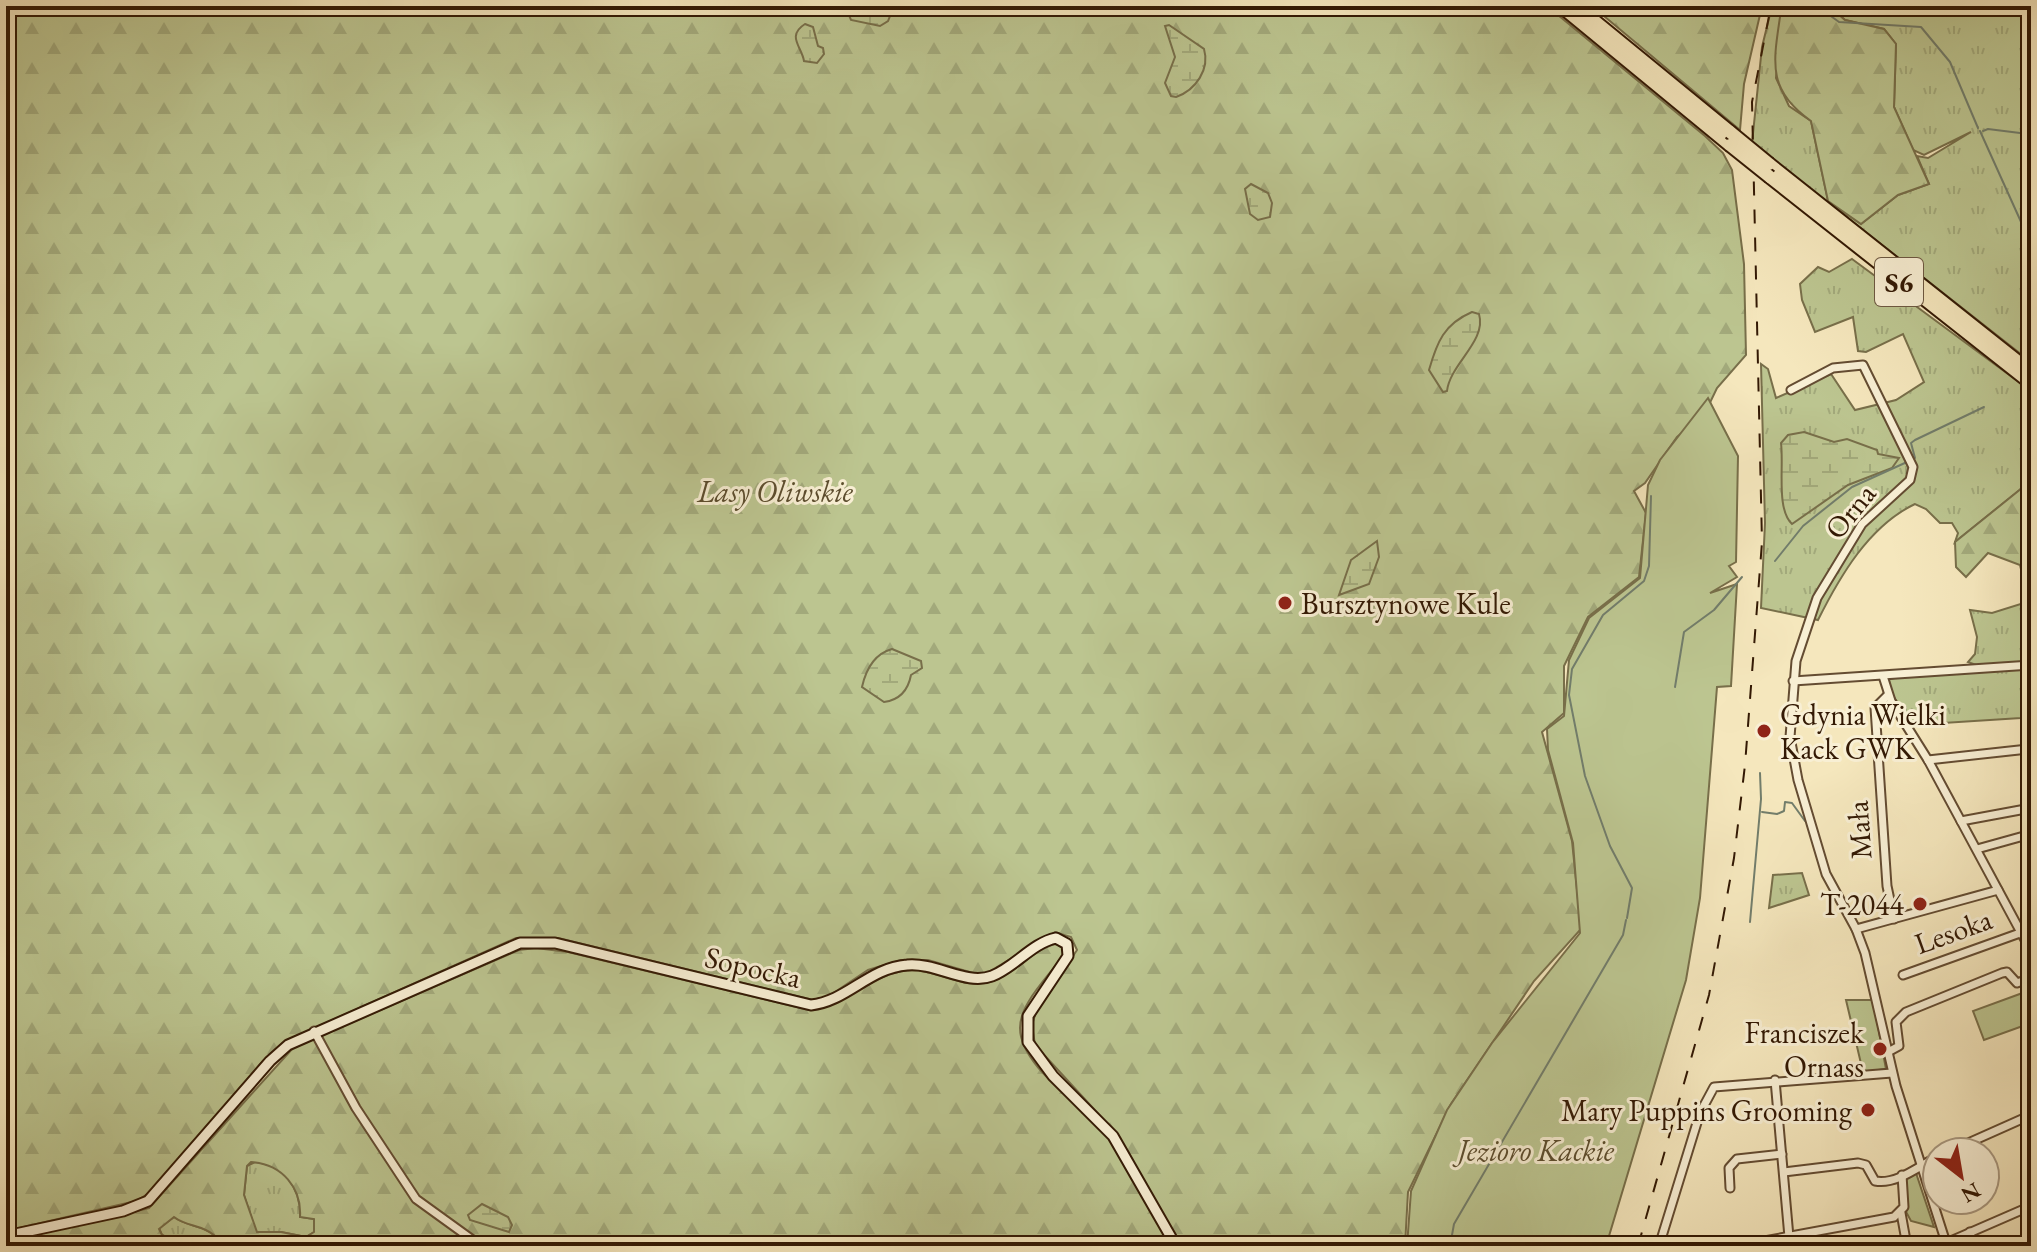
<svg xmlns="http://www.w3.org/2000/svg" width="2037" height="1252" font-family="'EB Garamond',serif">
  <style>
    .grass { fill: url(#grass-tufts); stroke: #786f4a; stroke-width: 2 }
    .forest { fill: url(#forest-firs); stroke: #786f4a; stroke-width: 2; fill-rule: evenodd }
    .wetland { fill: url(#wetland-marsh); stroke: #786f4a; stroke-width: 2 }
    .park { fill: #bcc590; stroke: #786f4a; stroke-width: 2 }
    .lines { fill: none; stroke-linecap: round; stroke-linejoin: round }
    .stream { stroke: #727d6b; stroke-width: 2 }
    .minor-casing { stroke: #644c32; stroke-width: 11 }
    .secondary-casing { stroke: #331904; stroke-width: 13 }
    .motorway-casing { stroke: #331904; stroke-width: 16 }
    .minor { stroke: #f8efd4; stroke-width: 7 }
    .secondary { stroke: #f8efd4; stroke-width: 9 }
    .motorway { stroke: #f5e7bd; stroke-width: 12 }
    .rail { stroke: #331904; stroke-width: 2; stroke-dasharray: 14 14; stroke-linecap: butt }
    .motorway-bridge-casing { stroke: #331904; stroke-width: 16; stroke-linecap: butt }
    .motorway-bridge { stroke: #f5e7bd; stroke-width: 12 }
    .poi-dot { fill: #8f2418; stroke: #f8efd4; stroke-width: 3 }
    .labels { text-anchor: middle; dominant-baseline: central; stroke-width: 6; stroke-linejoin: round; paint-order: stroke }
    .shield { fill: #f8efd4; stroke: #6e5942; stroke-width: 2 }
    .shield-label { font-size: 28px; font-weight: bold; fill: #331904 }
    .park-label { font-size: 30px; font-style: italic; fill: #5c4d2e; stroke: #f8efd4 }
    .street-label { font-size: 30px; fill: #331904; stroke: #f8efd4 }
    .poi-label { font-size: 30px; fill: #331904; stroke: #f8efd4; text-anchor: end }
  </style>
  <defs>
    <pattern id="grass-tufts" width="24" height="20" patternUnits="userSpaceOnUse" patternTransform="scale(2)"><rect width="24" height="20" fill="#bcc590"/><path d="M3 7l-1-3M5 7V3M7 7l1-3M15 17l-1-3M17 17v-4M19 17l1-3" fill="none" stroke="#a2a97b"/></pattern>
    <pattern id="forest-firs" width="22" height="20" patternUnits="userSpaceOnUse" patternTransform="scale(2)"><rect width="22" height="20" fill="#bcc590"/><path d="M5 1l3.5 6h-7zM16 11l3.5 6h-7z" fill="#a2a97b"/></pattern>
    <pattern id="wetland-marsh" width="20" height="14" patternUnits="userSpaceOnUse" patternTransform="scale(2)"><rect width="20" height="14" fill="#bcc590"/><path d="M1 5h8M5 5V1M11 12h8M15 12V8" fill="none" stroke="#a2a97b"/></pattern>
  </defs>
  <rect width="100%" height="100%" fill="#f5e7bd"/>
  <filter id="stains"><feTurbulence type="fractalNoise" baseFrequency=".0025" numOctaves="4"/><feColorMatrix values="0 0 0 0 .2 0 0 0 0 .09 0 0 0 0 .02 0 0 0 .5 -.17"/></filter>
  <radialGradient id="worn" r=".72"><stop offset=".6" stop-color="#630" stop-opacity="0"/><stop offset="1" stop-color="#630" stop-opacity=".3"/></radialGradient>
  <g class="grass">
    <path d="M1772,6L1780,9L1790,6L1781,10L1776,78L1789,106L1811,121L1828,201L1861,224L1898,195L1929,184L1917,156L1928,158L1971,132L1924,155L1913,150L1894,107L1896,44L1884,29L1845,20L1829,6H2031V362L1752,143L1762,47Z"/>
    <path d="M1852,259L2031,391V469L2027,484L1955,542L1958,533L1952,523H1940L1926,509L1915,504C1869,526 1840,576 1818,620L1761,608L1765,523L1761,364L1768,369L1776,398L1831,374L1855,410L1896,400L1924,382L1903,334L1866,352L1858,351L1853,317L1815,332L1802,300L1800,284L1818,267L1829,272Z"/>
    <path d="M2026,590L2031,594V662L1976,665L1968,662L1975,654L1977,637L1970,610L1992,613L2024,603Z"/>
    <path d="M2031,667V713L2021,718L1912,725L1890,691L1889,679L1906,676Z"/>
    <path d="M1802,873L1809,895L1769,908L1773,875Z"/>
    <path d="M255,1162C285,1165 301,1189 300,1217L314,1219V1232L306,1237L281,1232H256L244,1195L247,1166Z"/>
    <path d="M174,1217C187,1227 201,1224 214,1235L211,1245L185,1246L178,1239L175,1241L162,1235L159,1228Z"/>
  </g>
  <g class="forest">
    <path d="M6,6H1547L1705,136L1723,153L1732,170L1744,264L1746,355L1717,388L1704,415L1677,437L1645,483L1634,491L1646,513L1639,577L1588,617L1564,666V713L1542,732L1572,841L1581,929L1534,981L1451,1104L1408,1192L1405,1246H1181L1117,1134L1035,1045L1032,1025L1036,1012L1077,950L1071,937L1055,932L987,973H973L928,960H901L868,970L829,996L813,1000L558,938H516L285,1041L263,1061L151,1192L136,1201L6,1231Z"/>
    <path d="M1592,6H1762L1744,84L1740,130Z"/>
    <path d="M1790,6H1829L1845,20L1884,29L1896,44L1894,107L1929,184L1898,195L1861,224L1828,201L1811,121C1765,89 1774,60 1781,10Z"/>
    <path d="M2031,469V594L2026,590L2020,565L1988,553L1966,577L1956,567L1955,542L2027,484Z"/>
    <path d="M1056,944L1064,949L1063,955C1050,976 1020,1002 1020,1028C1020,1067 1084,1106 1107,1135C1133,1167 1150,1209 1170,1246H209L214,1235C201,1224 187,1227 174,1217L159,1229L162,1235L174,1241L178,1239L185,1246H6L9,1241L149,1208L293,1048L519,950L536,948L568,952L809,1010C845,1007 867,977 903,971C935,966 964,992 993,981C1016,973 1033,949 1056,944ZM251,1162C282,1164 302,1188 300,1217L314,1219V1232L306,1237L281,1232H257L244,1195L247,1166Z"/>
  </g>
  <g class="wetland">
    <path d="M845,6H894L888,21L880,26L851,20Z"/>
    <path d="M805,24L813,27L818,46L823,48L824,54L817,63L804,61C802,47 786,36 805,24Z"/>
    <path d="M1169,25L1204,49C1210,69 1196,90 1176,97L1171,96L1165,83L1175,57L1165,26Z"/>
    <path d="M1251,184L1268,193L1272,203L1270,217L1258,220L1250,214L1245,189Z"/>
    <path d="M1472,312L1479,314C1487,341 1450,364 1447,391L1443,392L1429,370C1437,342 1444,324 1472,312Z"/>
    <path d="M1804,432L1834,442L1847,439L1877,450L1878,454L1899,458L1892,468L1848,485L1792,524C1776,509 1784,467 1781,443L1788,435Z"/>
    <path d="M1377,541L1379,557L1369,584L1339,595L1351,560Z"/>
    <path d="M892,649L921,661L922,668L911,675C908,691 899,700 884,702L862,687C866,669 874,654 892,649Z"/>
    <path d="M482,1204L508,1217L512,1225L509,1232L470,1220L468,1215Z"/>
  </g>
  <g class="park">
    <path d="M1708,398L1738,456L1736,562L1729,566L1737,577L1710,593L1737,584L1731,686L1717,687L1700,898L1686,980L1606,1246H1407L1411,1191L1447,1110L1492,1043L1580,933L1573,843L1548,750L1547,729L1564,716L1569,660L1589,618L1640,578L1648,485L1660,460Z"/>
    <path d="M2028,991L2031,1023L1984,1040L1973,1011Z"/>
    <path d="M1846,1000H1873L1886,1069L1863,1072Z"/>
    <path d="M1916,1173L1934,1227L1911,1221L1905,1210V1177Z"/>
  </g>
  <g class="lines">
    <g class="stream">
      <path d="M1817,6L1839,22L1921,27L1950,62L1978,128"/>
      <path d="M2030,127L2031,106"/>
      <path d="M1980,131L2031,244"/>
      <path d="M1983,131L1988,129L2028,134L2029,131"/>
      <path d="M1915,458L1911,443L1915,440L1984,407"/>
      <path d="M1775,561L1803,526L1852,487L1907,462"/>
      <path d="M1675,687L1684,632L1714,610L1742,577"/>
      <path d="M1762,812L1777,814L1784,811L1785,802L1792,803L1805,821"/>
      <path d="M1627,918L1632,888L1610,846L1585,776L1569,695L1572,669L1603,615L1644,581L1649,566L1651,496"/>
      <path d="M1750,922L1761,799L1760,773"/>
      <path d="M1450,1246L1454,1224L1623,935L1626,920"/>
    </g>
    <defs>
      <g id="minor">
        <path d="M1791,390L1833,368L1863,365L1913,467L1910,480L1862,524L1817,598L1796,661L1790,737L1798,780L1826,874L1856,929L1865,953L1896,1086L1947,1246"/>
        <path d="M1883,676L1891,701L1928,760L2031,951"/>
        <path d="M1793,681L2031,665"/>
        <path d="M1888,695L1875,708L1887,886L1894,919"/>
        <path d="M2031,717L2026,725L2031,780"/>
        <path d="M1928,760L2028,749"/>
        <path d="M1961,821L2031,808"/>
        <path d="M1977,849L2031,834"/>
        <path d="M1856,929L1998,890"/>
        <path d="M1903,975L2020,933"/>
        <path d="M314,1031L356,1108L416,1199L481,1246"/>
        <path d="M1888,1052L1899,1046L1896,1022L1906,1012L2002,973L2007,972L2017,983L2031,978"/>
        <path d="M1775,1080L1789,1237"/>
        <path d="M1948,1152L2031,1115"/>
        <path d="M1784,1172L1858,1163L1866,1165L1875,1181C1897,1185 1919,1166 1937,1157"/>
        <path d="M1730,1188L1729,1168L1737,1159L1782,1154"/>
        <path d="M1901,1213L1907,1246"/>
        <path d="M1970,1232L1973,1246"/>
        <path d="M1946,1243L2031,1206"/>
        <path d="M1659,1246L1700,1113L1714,1087L1892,1073"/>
        <path d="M1737,1246L1894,1217L1904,1207L1902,1175"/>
      </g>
      <path id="secondary" d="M6,1236L123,1211L148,1201L270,1061L288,1045L520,943H555L811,1005C847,1001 869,968 907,965C936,962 966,986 992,976C1015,967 1032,943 1056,938L1067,944L1068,956L1028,1016V1042L1053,1076L1113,1136L1176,1246"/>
      <g id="motorway">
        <path d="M1561,6L1730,145"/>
        <path d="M1576,6L1730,132"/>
        <path d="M1769,164L2031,372"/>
        <path d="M1770,177L2031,383"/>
      </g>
    </defs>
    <use href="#minor" class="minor-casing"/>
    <use href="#secondary" class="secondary-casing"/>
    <use href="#motorway" class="motorway-casing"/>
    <use href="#minor" class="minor"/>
    <use href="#secondary" class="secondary"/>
    <use href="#motorway" class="motorway"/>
    <path class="rail" d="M1638,1246L1709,995L1734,858L1745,765L1762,542L1752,102L1771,6"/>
    <defs>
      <g id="motorway-bridge">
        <path d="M1730,132L1769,164"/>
        <path d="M1730,145L1770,177"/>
      </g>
    </defs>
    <use href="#motorway-bridge" class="motorway-bridge-casing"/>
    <use href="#motorway-bridge" class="motorway-bridge"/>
  </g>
  <g class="poi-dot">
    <circle cx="1285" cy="603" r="8"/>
    <circle cx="1764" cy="731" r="8"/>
    <circle cx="1920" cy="904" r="8"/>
    <circle cx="1880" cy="1049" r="8"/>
    <circle cx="1868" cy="1110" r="8"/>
  </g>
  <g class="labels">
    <rect class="shield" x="1875" y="258" width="48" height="48" rx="6"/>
    <g class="shield-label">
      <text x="1899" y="282">S6</text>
    </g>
    <g class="park-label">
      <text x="775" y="491">Lasy Oliwskie</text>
      <text x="1536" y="1150">Jezioro Kackie</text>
    </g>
    <g class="street-label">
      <text transform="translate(1850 511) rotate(-51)">Orna</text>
      <text transform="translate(1859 830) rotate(-94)">Mała</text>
      <text transform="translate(1953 931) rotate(-20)">Lesoka</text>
      <text transform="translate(753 967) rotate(13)">Sopocka</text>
    </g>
    <g class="poi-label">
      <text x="1301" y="603" text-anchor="start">Bursztynowe Kule</text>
      <text x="1780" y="714" text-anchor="start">Gdynia Wielki<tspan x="1780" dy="34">Kack GWK</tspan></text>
      <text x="1904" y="904">T-2044</text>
      <text x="1864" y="1032">Franciszek<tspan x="1864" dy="34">Ornass</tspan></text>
      <text x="1852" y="1110">Mary Puppins Grooming</text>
    </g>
  </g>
  <rect width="2037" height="1252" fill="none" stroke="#f5e7bd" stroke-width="32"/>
  <rect x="8" y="8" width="2021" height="1236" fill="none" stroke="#331904" stroke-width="4"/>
  <rect x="16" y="16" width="2005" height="1220" fill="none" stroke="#331904" stroke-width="2"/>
  <g transform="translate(1961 1176) rotate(149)"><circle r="38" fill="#f8efd4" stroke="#a99981" stroke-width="2"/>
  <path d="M0-6L14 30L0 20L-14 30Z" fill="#8f2418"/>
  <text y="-12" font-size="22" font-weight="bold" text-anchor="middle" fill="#331904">N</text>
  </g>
  <rect width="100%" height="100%" filter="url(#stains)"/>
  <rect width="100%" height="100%" fill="url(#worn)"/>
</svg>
